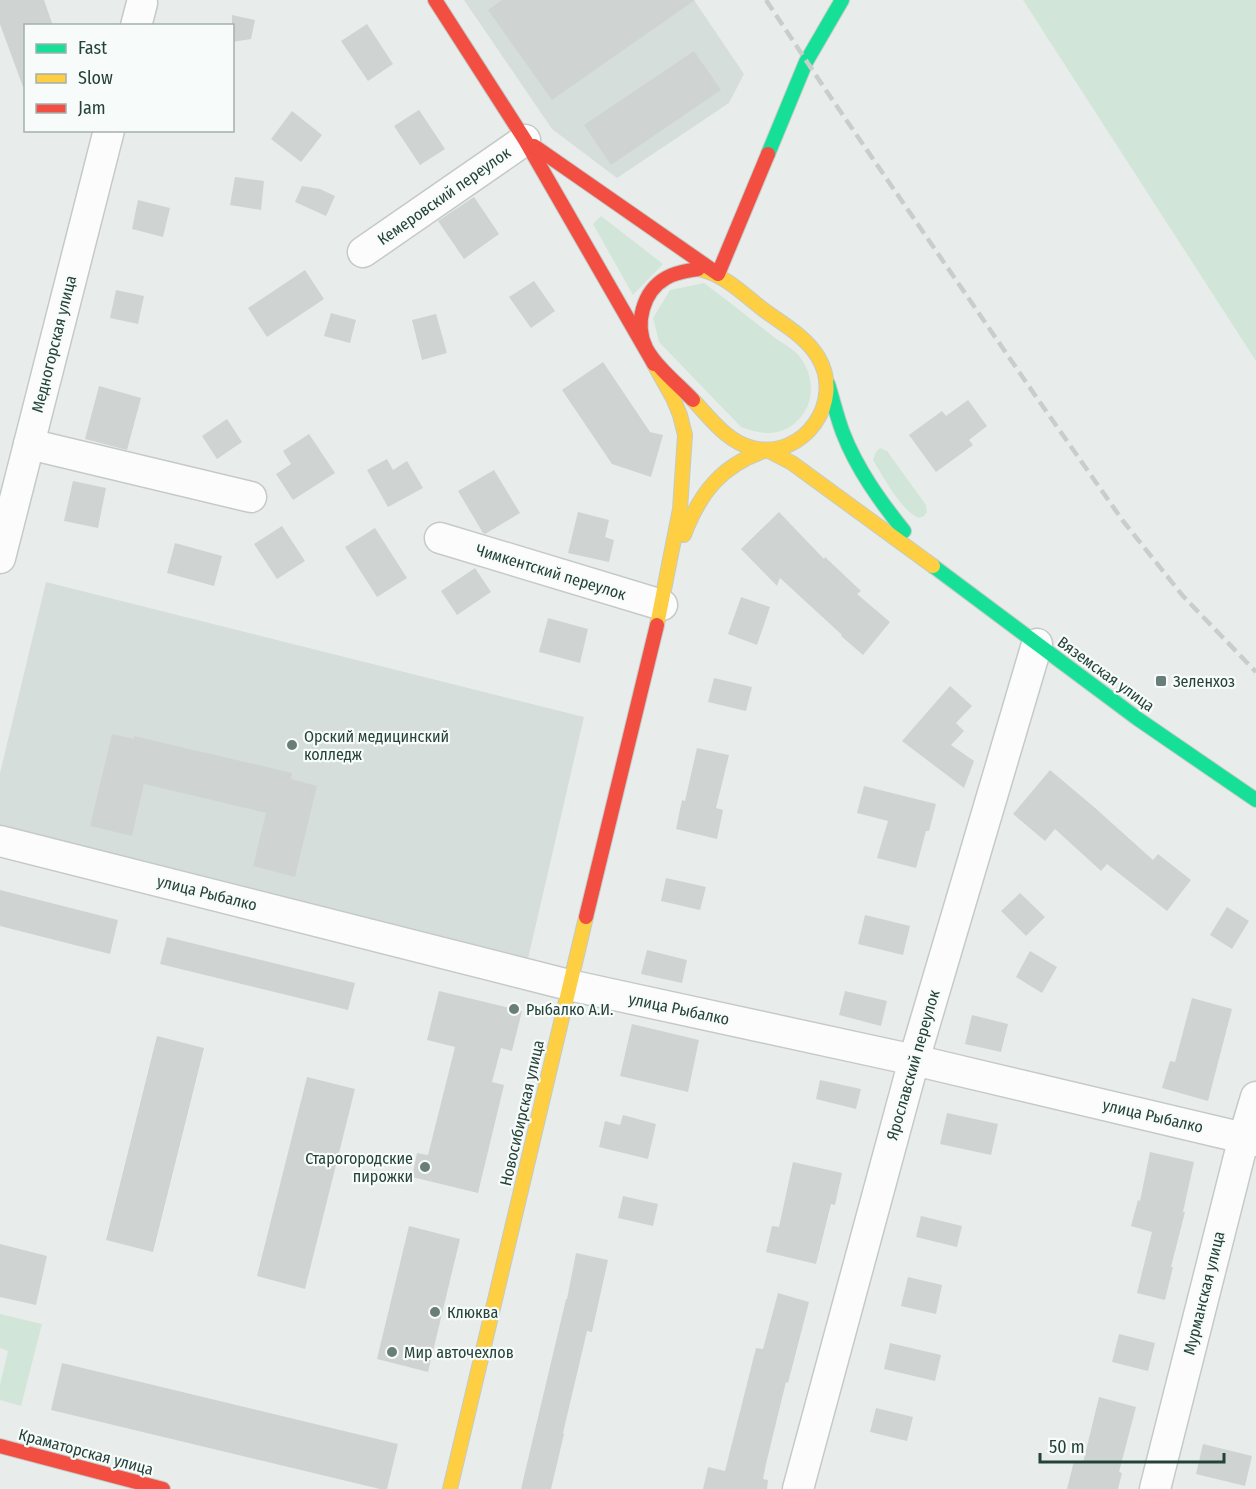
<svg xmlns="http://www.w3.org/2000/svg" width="1256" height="1489" font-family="'Fira Sans Condensed',sans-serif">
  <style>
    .built { fill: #d6dedb }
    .green { fill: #d1e6d8 }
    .building { fill: #cfd4d2 }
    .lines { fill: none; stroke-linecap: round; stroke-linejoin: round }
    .street-casing { stroke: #c5cac8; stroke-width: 33 }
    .fast-casing { stroke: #c3cbc8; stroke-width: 16 }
    .slow-casing { stroke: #c3cbc8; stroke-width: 16 }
    .jam-casing { stroke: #c3cbc8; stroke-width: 16 }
    .street { stroke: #fcfcfc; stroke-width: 30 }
    .fast { stroke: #16e098; stroke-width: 14 }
    .slow { stroke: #ffcf43; stroke-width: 14 }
    .jam { stroke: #f24e42; stroke-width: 14 }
    .rail { stroke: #c9cdcc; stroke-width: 4.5; stroke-dasharray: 12 6; stroke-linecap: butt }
    .poi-dot { fill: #697e78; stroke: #f7fbf9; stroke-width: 2 }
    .labels { text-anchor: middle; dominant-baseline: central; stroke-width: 4.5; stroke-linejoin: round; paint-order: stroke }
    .street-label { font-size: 16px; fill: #24423a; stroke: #f7fbf9 }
    .poi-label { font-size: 16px; fill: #24423a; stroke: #f7fbf9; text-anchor: start }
  </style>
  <rect width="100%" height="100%" fill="#e8edeb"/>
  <g class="built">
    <path d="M464,0H694L744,74L729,103L617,178L552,129Z"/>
    <path d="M46,582L584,717L527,963L0,827V773Z"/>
  </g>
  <g class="green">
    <path d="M1023,0H1256V361Z"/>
    <path d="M601,216L663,264L633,295L593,224Z"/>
    <path d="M704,283C728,301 751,319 774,337C782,343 794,349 800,357C816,378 815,407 794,424C777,437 759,434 741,427L659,342L653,318L670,290Z"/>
    <path d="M880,448L887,451L926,505L927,512L924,516L919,518C903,513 882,475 873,460L876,452Z"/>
    <path d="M0,1314L42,1324L21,1406L0,1400V1385L8,1351L0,1348Z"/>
  </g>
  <g class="building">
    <path d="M0,0H44L53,26H26V87H23L0,24Z"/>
    <path d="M502,0H695L552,100L488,10Z"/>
    <path d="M232,15L255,20L251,39L232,42Z"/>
    <path d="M367,24L393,64L368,81L341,41Z"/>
    <path d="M694,51L721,90L611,165L584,125Z"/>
    <path d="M419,110L445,149L420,165L394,126Z"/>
    <path d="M292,111L322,135L301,162L271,139Z"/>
    <path d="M235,177L264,181L261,210L230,205Z"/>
    <path d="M302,186L320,189L335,196L326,216L295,202Z"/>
    <path d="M474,197L499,234L464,259L438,221Z"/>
    <path d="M138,200L170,208L163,237L132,229Z"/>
    <path d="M305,270L324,299L267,337L248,308Z"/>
    <path d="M534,281L555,311L531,328L509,297Z"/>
    <path d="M116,290L144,296L138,324L110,318Z"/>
    <path d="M331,313L356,320L350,343L324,336Z"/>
    <path d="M436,314L447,353L422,360L412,320Z"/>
    <path d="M603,362L650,432L663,435L651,477L612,464L562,390Z"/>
    <path d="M99,386L141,398L127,450L85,439Z"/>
    <path d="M968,400L987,426L969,440L973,445L936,472L909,435L942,411L946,416Z"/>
    <path d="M227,419L242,442L217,459L202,436Z"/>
    <path d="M309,434L335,473L293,500L276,474L291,464L283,451Z"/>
    <path d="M387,459L393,470L407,461L423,488L388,507L367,470Z"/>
    <path d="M494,470L520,513L485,534L483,533L458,491Z"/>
    <path d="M73,481L106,488L98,528L64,521Z"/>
    <path d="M578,512L609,520L605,537L614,540L609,562L568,553Z"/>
    <path d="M779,512L824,559L825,557L861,591L857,594L890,622L863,655L841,636L842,635L780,578L777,586L741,549Z"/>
    <path d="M282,526L305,561L277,579L254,544Z"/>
    <path d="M375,528L407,578L377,597L345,547Z"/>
    <path d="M175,543L222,556L214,586L167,573Z"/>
    <path d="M475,568L491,592L457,615L441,591Z"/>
    <path d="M741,597L770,607L757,645L728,634Z"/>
    <path d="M548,618L588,629L580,663L539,652Z"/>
    <path d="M714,678L752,687L746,711L708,702Z"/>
    <path d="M950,686L972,706L956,723L964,731L951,745L974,761L964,788L902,741Z"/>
    <path d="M112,734L134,739V736L292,773L291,779L317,786L295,877L253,866L266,813L144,784L132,836L90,826Z"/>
    <path d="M697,748L729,755L716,808L723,810L717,839L676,829L682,800L685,801Z"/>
    <path d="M1050,770L1094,807L1153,860L1158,854L1191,880L1167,911L1107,864L1101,871L1055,829L1045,841L1013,814Z"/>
    <path d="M864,786L936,804L929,831H926L916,868L877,858L888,821L857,813Z"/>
    <path d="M666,878L706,887L700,910L661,901Z"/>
    <path d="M0,890L118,920L110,954L0,926Z"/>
    <path d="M1020,893L1045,917L1026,936L1001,911Z"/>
    <path d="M1227,907L1249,921L1232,949L1210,935Z"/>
    <path d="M865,915L910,926L903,955L858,944Z"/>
    <path d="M167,937L355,983L348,1010L160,964Z"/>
    <path d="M647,950L687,960L682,983L641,974Z"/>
    <path d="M1030,951L1057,967L1042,993L1016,977Z"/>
    <path d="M439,991L522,1011L512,1051L501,1048L492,1082L504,1085L478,1193L412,1177L417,1153L428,1155L455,1047L427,1040Z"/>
    <path d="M845,991L887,1001L881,1026L839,1015Z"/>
    <path d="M1192,998L1232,1009L1208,1101L1162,1088L1170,1061L1175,1062Z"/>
    <path d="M972,1015L1008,1024L1001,1052L965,1044Z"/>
    <path d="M632,1024L699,1040L688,1092L620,1076Z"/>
    <path d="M157,1036L204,1048L153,1252L106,1240Z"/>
    <path d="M307,1077L355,1089L305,1289L257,1276Z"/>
    <path d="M820,1080L861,1089L856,1109L816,1099Z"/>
    <path d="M947,1113L998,1124L991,1155L940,1144Z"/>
    <path d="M623,1115L656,1124L648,1159L599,1147L605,1121L620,1125Z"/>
    <path d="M1150,1152L1194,1162L1183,1212H1185L1171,1267H1173L1165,1300L1137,1293L1152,1232L1131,1226L1138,1200L1140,1201Z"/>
    <path d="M793,1162L842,1173L835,1205L831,1204L816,1264L766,1252L772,1226L779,1227Z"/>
    <path d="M623,1196L658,1204L653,1226L618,1218Z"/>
    <path d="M921,1216L962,1226L957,1247L916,1237Z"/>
    <path d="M409,1226L460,1239L428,1372L377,1359Z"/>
    <path d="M0,1244L47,1256L36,1305L0,1297Z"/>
    <path d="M576,1253L608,1260L592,1332L587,1331L563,1433L564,1434L551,1489H521L566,1299H567Z"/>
    <path d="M908,1277L942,1285L936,1314L901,1306Z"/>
    <path d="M778,1293L809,1302L788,1383L786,1382L766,1464L763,1479L768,1480L767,1489H703L708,1467L725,1471L756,1348L763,1349Z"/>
    <path d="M1119,1334L1155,1343L1148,1371L1112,1362Z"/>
    <path d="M890,1343L941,1355L935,1381L884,1369Z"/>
    <path d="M62,1363L398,1444L387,1489H380L51,1410Z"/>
    <path d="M1099,1397L1136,1407L1119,1472L1122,1473L1118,1489H1067L1074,1461L1083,1463Z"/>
    <path d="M876,1408L913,1417L907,1441L870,1432Z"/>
    <path d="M1203,1444L1252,1456L1245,1486L1196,1474Z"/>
  </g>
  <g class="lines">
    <defs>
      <g id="street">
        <path d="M136,26L142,3"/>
        <path d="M363,252L525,140"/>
        <path d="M29,444L251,497"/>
        <path d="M440,538L662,605"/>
        <path d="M0,558L109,130"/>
        <path d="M0,841L569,985L914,1060L1256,1141"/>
        <path d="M798,1489L914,1060L1037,644"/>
        <path d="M1155,1489L1244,1137L1256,1097"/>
      </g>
      <g id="fast">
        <path d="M768,154L806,62L842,0"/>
        <path d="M828,384C833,400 837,417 843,433C857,469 880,501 904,531"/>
        <path d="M933,566L1138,719L1256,800"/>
      </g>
      <g id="slow">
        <path d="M654,364L673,398L680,415L685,435L680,509L657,625"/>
        <path d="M693,400C710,418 728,443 753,448C804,460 845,401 818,357C805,335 779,322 760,307C740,291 723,274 698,269"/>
        <path d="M684,535C700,492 723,464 767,450L792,463L933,566"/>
        <path d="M450,1489L586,917"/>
      </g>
      <g id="jam">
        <path d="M435,0L525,140L654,364"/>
        <path d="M534,146L718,274L768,154"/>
        <path d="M693,400C678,384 657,368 646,348C634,324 643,291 666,278C676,272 687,271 698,269"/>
        <path d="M586,917L657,625"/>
        <path d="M0,1446L163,1489"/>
      </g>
    </defs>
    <use href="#street" class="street-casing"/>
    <use href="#fast" class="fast-casing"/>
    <use href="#slow" class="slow-casing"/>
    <use href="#jam" class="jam-casing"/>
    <use href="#street" class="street"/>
    <use href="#fast" class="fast"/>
    <use href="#slow" class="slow"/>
    <use href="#jam" class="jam"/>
    <path class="rail" d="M766,0L823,86L1039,401L1123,521L1183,596L1256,672"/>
  </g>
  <g class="poi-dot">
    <rect x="1155" y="675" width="12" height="12" rx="3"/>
    <circle cx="292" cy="745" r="6"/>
    <circle cx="514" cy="1009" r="6"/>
    <circle cx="425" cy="1167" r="6"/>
    <circle cx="435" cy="1312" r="6"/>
    <circle cx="392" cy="1352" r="6"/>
  </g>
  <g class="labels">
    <g class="street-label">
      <text transform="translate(444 196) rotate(-35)">Кемеровский переулок</text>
      <text transform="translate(54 344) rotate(-76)">Медногорская улица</text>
      <text transform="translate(551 572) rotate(17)">Чимкентский переулок</text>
      <text transform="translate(1106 674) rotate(36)">Вяземская улица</text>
      <text transform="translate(207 893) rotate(14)">улица Рыбалко</text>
      <text transform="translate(679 1009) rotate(12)">улица Рыбалко</text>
      <text transform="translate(913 1065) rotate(-74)">Ярославский переулок</text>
      <text transform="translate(522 1113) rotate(-77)">Новосибирская улица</text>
      <text transform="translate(1153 1116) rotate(13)">улица Рыбалко</text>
      <text transform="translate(1204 1293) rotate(-76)">Мурманская улица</text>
      <text transform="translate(86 1452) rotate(15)">Краматорская улица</text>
    </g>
    <g class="poi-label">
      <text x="1173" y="681">Зеленхоз</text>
      <text x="304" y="736">Орский медицинский<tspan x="304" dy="18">колледж</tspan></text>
      <text x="526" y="1009">Рыбалко А.И.</text>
      <text x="413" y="1158" text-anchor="end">Старогородские<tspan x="413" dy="18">пирожки</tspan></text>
      <text x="447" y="1312">Клюква</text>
      <text x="404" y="1352">Мир авточехлов</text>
    </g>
  </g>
  <rect x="24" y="24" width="210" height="108" fill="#f7fbf9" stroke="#a3b1ad" stroke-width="1.5"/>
  <rect x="36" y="44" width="30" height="9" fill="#16e098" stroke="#a3b1ad" stroke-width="1.5"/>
  <text x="78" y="54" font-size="18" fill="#24423a">Fast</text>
  <rect x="36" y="74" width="30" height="9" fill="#ffcf43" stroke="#a3b1ad" stroke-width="1.5"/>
  <text x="78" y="84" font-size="18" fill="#24423a">Slow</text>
  <rect x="36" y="104" width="30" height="9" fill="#f24e42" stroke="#a3b1ad" stroke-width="1.5"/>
  <text x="78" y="114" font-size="18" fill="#24423a">Jam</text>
  <path d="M1040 1453v9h184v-9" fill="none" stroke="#24423a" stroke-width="3"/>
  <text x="1049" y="1453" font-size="18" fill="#24423a" stroke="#f7fbf9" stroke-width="4.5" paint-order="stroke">50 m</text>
</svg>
